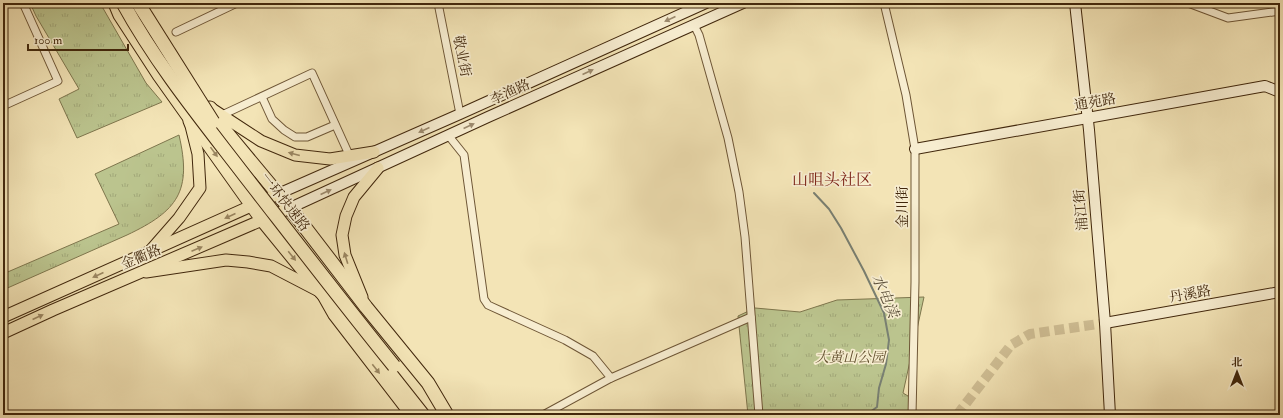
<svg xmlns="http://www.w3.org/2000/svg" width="1283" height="418" font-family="'IM FELL Double Pica','Noto Serif SC',serif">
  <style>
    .park { fill: url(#park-tufts); stroke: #7e764d }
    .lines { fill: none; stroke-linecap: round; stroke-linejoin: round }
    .stream { stroke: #798073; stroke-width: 2 }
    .secondary-tunnel { stroke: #cfbe94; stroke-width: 10; stroke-dasharray: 10 5; stroke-linecap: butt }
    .street-casing { stroke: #6e5636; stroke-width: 9 }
    .secondary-casing { stroke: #41270c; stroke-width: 12 }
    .primary-casing { stroke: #41270c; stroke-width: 13 }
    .highway-casing { stroke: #41270c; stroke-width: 15 }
    .street { stroke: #f7edd0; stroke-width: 7 }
    .secondary { stroke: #f7edd0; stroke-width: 10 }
    .primary { stroke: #f3e4b6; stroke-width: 11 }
    .highway { stroke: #f3e4b6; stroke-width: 13 }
    .highway-bridge-casing { stroke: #41270c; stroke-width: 15; stroke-linecap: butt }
    .highway-bridge { stroke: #f3e4b6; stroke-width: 13 }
    .oneway { fill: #9c8a6e }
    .oneway2 { fill: #9a8661 }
    .labels { text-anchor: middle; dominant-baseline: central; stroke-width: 3.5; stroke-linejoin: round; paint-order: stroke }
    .street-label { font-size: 14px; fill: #41270c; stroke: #f7edd0 }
    .park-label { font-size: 14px; font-style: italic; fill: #604e2c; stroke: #f7edd0 }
    .water-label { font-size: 15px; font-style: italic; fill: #584c37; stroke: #f7edd0 }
    .quarter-label { font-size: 16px; fill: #7a1f14; stroke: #f7edd0 }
  </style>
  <defs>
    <pattern id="park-tufts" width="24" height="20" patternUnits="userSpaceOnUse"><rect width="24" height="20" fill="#bbc48e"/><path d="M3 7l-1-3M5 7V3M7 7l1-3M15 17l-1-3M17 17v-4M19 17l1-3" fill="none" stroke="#a2a879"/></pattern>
  </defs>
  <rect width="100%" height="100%" fill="#f3e4b6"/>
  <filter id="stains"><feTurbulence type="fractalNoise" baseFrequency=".005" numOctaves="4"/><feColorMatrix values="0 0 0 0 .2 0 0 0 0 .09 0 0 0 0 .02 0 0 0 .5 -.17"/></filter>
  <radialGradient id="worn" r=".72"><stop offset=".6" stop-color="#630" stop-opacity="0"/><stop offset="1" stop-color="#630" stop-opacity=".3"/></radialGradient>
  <g class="park">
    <path d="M30,3H100L146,83L162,102L77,138L59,99L79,89L36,16Z"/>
    <path d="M179,135C192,191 178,211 127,235L3,290V274L119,224L95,174Z"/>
    <path d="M924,297L903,393L913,399L908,415H748L738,316L755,308L800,312L837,300Z"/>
  </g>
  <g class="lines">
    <path class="stream" d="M814,193L829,209L841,228L864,271L884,313L889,340L886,364L879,388L877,407L866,415"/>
    <path class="secondary-tunnel" d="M957,415L1011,345L1030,334L1105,323"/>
    <defs>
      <g id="street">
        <path d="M438,3L460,114"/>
        <path d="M884,3L906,95L915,149V282L912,415"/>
        <path d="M1188,3L1228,18L1280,11"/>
        <path d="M694,25L699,35L728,138L739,192L745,237L759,415"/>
        <path d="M176,32L237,3"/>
        <path d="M262,97L272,119L284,130L295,137H307L335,125"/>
        <path d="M3,106L58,81L23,3"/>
        <path d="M222,115L312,73L351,159"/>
        <path d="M448,135L464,155L484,299L488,305L565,340L593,356L611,378"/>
        <path d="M543,415L611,378L751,317"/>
      </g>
      <g id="secondary">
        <path d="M1075,3L1089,130L1105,323L1110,415"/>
        <path d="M915,149L1265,86L1280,92"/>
        <path d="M278,194L460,114L706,3"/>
        <path d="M290,208L488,117L743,3"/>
        <path d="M1105,323L1280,292"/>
      </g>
      <g id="primary">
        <path d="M212,109L261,141L295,155L330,159L374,152"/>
        <path d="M151,250L179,218L200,188L198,154L191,126L189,121"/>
        <path d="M146,272L226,260L248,262L271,266L321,292L334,315L411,415"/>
        <path d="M362,297L345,255L342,235L346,216L354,197L378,168"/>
        <path d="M3,317L278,194"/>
        <path d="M3,333L53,310L290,208"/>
      </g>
      <g id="highway">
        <path d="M115,3L120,15L159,75L263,221L321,292L340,310L423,415"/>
        <path d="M210,108L227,133L297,217L366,307L428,383L447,415"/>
      </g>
    </defs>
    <use href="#street" class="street-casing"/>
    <use href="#secondary" class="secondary-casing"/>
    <use href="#primary" class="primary-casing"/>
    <use href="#highway" class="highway-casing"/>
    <use href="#street" class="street"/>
    <use href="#secondary" class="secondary"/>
    <use href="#primary" class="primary"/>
    <use href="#highway" class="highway"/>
    <defs>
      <g id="highway-bridge">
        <path d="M123,3C157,65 202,120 245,176C294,239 343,303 394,366"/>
        <path d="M138,3L213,122"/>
      </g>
    </defs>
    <use href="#highway-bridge" class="highway-bridge-casing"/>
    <use href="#highway-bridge" class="highway-bridge"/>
  </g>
  <defs><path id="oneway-solid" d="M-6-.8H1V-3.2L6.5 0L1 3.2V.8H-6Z"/></defs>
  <g class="oneway">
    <use href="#oneway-solid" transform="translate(670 19) rotate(156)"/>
    <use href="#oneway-solid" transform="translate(588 72) rotate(-24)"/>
    <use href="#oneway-solid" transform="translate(469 126) rotate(-25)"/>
    <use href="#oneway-solid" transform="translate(424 130) rotate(156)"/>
    <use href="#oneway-solid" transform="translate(326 192) rotate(-25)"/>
  </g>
  <g class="oneway2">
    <use href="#oneway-solid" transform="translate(214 152) rotate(54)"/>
    <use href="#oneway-solid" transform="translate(294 154) rotate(-165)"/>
    <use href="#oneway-solid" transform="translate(230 216) rotate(156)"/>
    <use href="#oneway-solid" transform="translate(197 249) rotate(-23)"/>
    <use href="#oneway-solid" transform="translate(292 256) rotate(51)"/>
    <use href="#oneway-solid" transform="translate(346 258) rotate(-107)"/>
    <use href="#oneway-solid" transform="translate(98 275) rotate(156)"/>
    <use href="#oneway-solid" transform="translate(38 317) rotate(-25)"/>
    <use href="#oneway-solid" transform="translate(376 369) rotate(52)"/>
  </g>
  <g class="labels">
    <g class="street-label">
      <text transform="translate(462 56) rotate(79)">敬业街</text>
      <text transform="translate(510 92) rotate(-24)">李渔路</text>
      <text transform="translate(1095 102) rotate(-10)">通苑路</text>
      <text transform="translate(285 202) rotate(52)">一环快速路</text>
      <text transform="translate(902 207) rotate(-90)">金川街</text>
      <text transform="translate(1081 210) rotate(-95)">浦江街</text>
      <text transform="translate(141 257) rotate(-23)">金衢路</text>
      <text transform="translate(1190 294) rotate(-10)">丹溪路</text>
    </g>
    <g class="park-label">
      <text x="850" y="357">大黄山公园</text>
    </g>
    <g class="water-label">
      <text transform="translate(885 296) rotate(67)">水电渎</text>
    </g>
    <g class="quarter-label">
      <text x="832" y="180">山咀头社区</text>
    </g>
  </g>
  <rect width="1283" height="418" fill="none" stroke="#f3e4b6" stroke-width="16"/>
  <rect x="4" y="4" width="1275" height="410" fill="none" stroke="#41270c" stroke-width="2"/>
  <rect x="8" y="8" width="1267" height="402" fill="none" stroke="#41270c"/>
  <g transform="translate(1237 372)" stroke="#f7edd0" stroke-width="3" paint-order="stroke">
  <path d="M0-3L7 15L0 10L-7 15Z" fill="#41270c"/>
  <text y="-6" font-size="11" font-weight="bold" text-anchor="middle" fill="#41270c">北</text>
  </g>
  <path d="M28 44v6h100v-6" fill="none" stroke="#41270c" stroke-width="2"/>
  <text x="34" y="44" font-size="12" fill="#41270c" stroke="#f7edd0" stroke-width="3" paint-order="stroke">100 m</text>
  <rect width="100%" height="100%" filter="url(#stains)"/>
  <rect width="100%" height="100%" fill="url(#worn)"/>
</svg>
